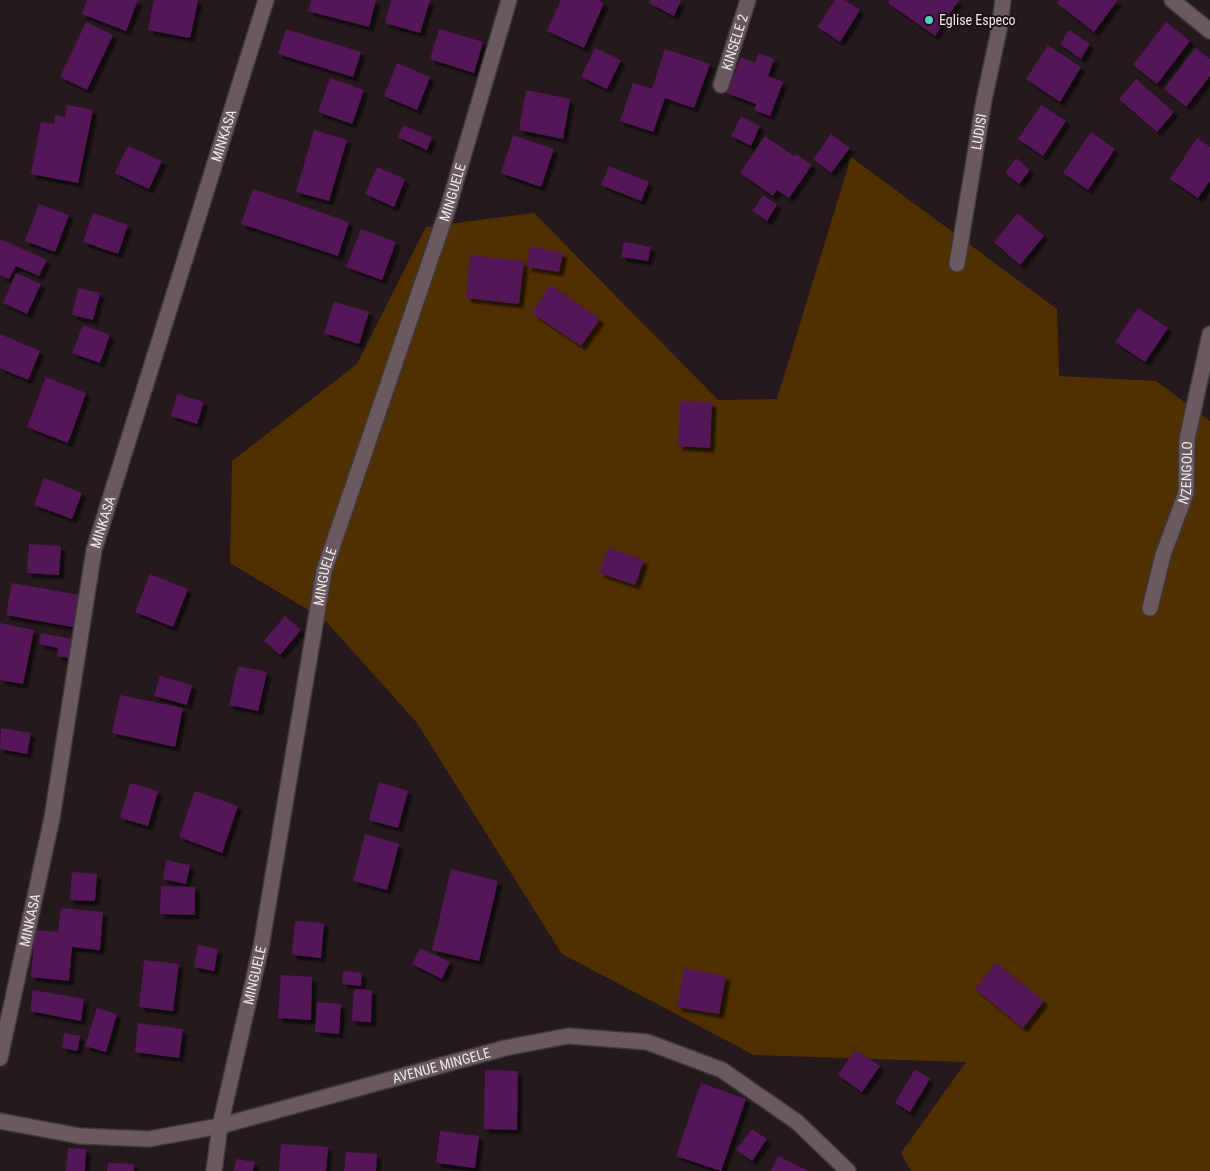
<svg xmlns="http://www.w3.org/2000/svg" width="1210" height="1171" font-family="'Roboto Condensed',sans-serif">
  <style>
    .green { fill: #513000 }
    .building { fill: #541759; filter: url(#shadow) }
    .lines { fill: none; stroke-linecap: round; stroke-linejoin: round }
    .street-casing { stroke: #3f3739; stroke-width: 18 }
    .street { stroke: #685a5e; stroke-width: 15 }
    .poi-dot { fill: #57cec2; stroke: #1b1014; stroke-width: 2 }
    .labels { text-anchor: middle; dominant-baseline: central; stroke-width: 4; stroke-linejoin: round; paint-order: stroke }
    .poi-label { font-size: 14px; fill: #f1e8eb; stroke: #1b1014; text-anchor: start }
    .street-label { font-size: 14px; fill: #f1e8eb; stroke: #1b1014 }
  </style>
  <defs>
    <filter id="shadow"><feDropShadow dx="4.5" dy="4.5" stdDeviation="1" flood-color="#0009"/></filter>
  </defs>
  <rect width="100%" height="100%" fill="#25191d"/>
  <path class="green" d="M851,157L1057,309L1059,376L1156,381L1210,421V1171H911L901,1153L966,1062L754,1055L562,954L417,723L325,620L230,563L232,461L357,364L426,227L534,213L718,400L777,399Z"/>
  <g class="building">
    <path d="M87,0H138L126,31L82,14Z"/>
    <path d="M154,0H198L190,38L148,30Z"/>
    <path d="M311,0H376L369,27L308,11Z"/>
    <path d="M391,0H430L420,33L385,23Z"/>
    <path d="M561,0H598L604,3L584,48L547,31Z"/>
    <path d="M651,0H681L674,16L649,3Z"/>
    <path d="M835,0H845L860,10L840,42L818,27Z"/>
    <path d="M890,0H959L935,36L888,3Z"/>
    <path d="M1059,0H1118L1094,32L1057,3Z"/>
    <path d="M86,22L113,35L87,90L60,77Z"/>
    <path d="M1166,22L1190,41L1157,84L1133,65Z"/>
    <path d="M286,29L361,52L353,77L278,54Z"/>
    <path d="M439,29L483,42L474,73L430,59Z"/>
    <path d="M1069,30L1090,44L1081,59L1060,44Z"/>
    <path d="M1048,45L1081,67L1060,102L1026,79Z"/>
    <path d="M595,48L621,60L607,89L581,77Z"/>
    <path d="M1195,48L1210,59V76L1186,107L1164,89Z"/>
    <path d="M665,49L710,64L694,108L665,98L653,132L620,121L633,83L652,89Z"/>
    <path d="M759,53L774,59L768,76L783,82L770,116L754,110L756,104L727,93L741,57L755,63Z"/>
    <path d="M397,63L430,77L417,110L384,96Z"/>
    <path d="M330,78L364,90L352,124L318,112Z"/>
    <path d="M1136,79L1174,112L1157,132L1119,99Z"/>
    <path d="M526,90L570,99L563,139L519,130Z"/>
    <path d="M67,105L93,110L78,183L31,174L41,122L54,124L55,115L65,117Z"/>
    <path d="M1041,105L1066,121L1043,156L1018,139Z"/>
    <path d="M741,116L760,126L751,146L731,136Z"/>
    <path d="M403,125L432,137L427,150L398,137Z"/>
    <path d="M314,130L347,140L329,201L296,192Z"/>
    <path d="M1091,132L1115,149L1088,190L1063,173Z"/>
    <path d="M831,134L850,148L831,173L813,159Z"/>
    <path d="M513,135L554,149L541,187L501,173Z"/>
    <path d="M765,136L794,156L796,154L812,165L789,198L777,190L773,196L740,173Z"/>
    <path d="M1197,138L1210,147V181L1198,198L1170,179Z"/>
    <path d="M128,146L162,161L149,189L115,173Z"/>
    <path d="M1016,158L1030,170L1019,184L1005,173Z"/>
    <path d="M609,166L649,182L641,201L601,185Z"/>
    <path d="M377,167L405,179L394,207L365,194Z"/>
    <path d="M253,189L349,222L338,256L241,224Z"/>
    <path d="M763,195L777,205L767,221L753,211Z"/>
    <path d="M39,204L69,215L55,252L25,241Z"/>
    <path d="M93,213L128,225L118,254L83,242Z"/>
    <path d="M1018,213L1044,236L1020,265L994,242Z"/>
    <path d="M361,229L396,242L382,280L346,267Z"/>
    <path d="M0,239L47,260L39,276L16,266L9,279L0,275Z"/>
    <path d="M624,242L651,247L648,261L621,257Z"/>
    <path d="M530,246L563,253L559,272L527,267Z"/>
    <path d="M470,255L524,261L519,304L466,298Z"/>
    <path d="M16,273L41,284L27,314L3,303Z"/>
    <path d="M550,285L600,319L581,346L532,313Z"/>
    <path d="M78,288L100,293L93,320L72,315Z"/>
    <path d="M334,302L369,312L359,344L324,333Z"/>
    <path d="M1138,308L1168,328L1145,362L1115,342Z"/>
    <path d="M83,325L110,335L100,363L72,353Z"/>
    <path d="M0,334L40,351L28,380L0,368Z"/>
    <path d="M46,377L86,393L68,443L27,427Z"/>
    <path d="M177,394L204,402L197,424L171,416Z"/>
    <path d="M680,401L712,402L710,448L678,446Z"/>
    <path d="M44,478L82,493L72,519L34,505Z"/>
    <path d="M29,544L61,546L59,575L27,573Z"/>
    <path d="M608,548L644,560L635,585L599,573Z"/>
    <path d="M150,574L188,589L173,627L135,612Z"/>
    <path d="M12,583L85,596L78,628L6,615Z"/>
    <path d="M285,616L301,630L280,655L264,641Z"/>
    <path d="M0,623L34,630L23,684L0,680Z"/>
    <path d="M41,633L77,640L73,659L57,656L58,648L39,644Z"/>
    <path d="M238,666L267,672L258,711L229,705Z"/>
    <path d="M160,676L192,685L187,705L154,696Z"/>
    <path d="M120,695L183,708L175,747L112,733Z"/>
    <path d="M1,728L31,733L27,754L0,749Z"/>
    <path d="M379,782L408,791L398,828L369,820Z"/>
    <path d="M130,783L158,791L148,826L120,818Z"/>
    <path d="M195,791L238,806L222,853L179,837Z"/>
    <path d="M365,834L399,844L387,890L353,881Z"/>
    <path d="M166,860L190,865L186,884L163,879Z"/>
    <path d="M451,869L498,881L479,961L432,950Z"/>
    <path d="M72,872L97,874L95,901L70,900Z"/>
    <path d="M161,886L195,887V915L160,914Z"/>
    <path d="M61,908L103,912L100,950L72,947L69,981L31,977L35,930L58,932Z"/>
    <path d="M295,921L324,923L321,958L292,955Z"/>
    <path d="M198,945L218,949L214,971L194,967Z"/>
    <path d="M420,948L450,962L442,979L412,964Z"/>
    <path d="M144,960L179,964L173,1011L139,1007Z"/>
    <path d="M996,963L1044,1001L1023,1028L975,989Z"/>
    <path d="M684,968L726,976L719,1014L677,1007Z"/>
    <path d="M343,971L362,973L361,986L342,984Z"/>
    <path d="M281,975L312,977L311,1020L278,1018Z"/>
    <path d="M354,989L372,990L371,1022L352,1021Z"/>
    <path d="M33,990L84,999L81,1021L30,1011Z"/>
    <path d="M317,1002L341,1004L339,1034L315,1032Z"/>
    <path d="M97,1008L117,1014L106,1052L85,1046Z"/>
    <path d="M138,1023L183,1029L179,1058L135,1052Z"/>
    <path d="M64,1033L80,1036L77,1051L62,1048Z"/>
    <path d="M855,1050L880,1066L862,1092L838,1075Z"/>
    <path d="M915,1069L930,1079L910,1112L895,1103Z"/>
    <path d="M485,1070L518,1071L517,1130L484,1129Z"/>
    <path d="M701,1083L746,1099L721,1171L676,1156Z"/>
    <path d="M752,1129L767,1139L752,1161L736,1150Z"/>
    <path d="M440,1131L479,1136L475,1168L436,1163Z"/>
    <path d="M281,1144L328,1147L326,1171H279Z"/>
    <path d="M68,1148L86,1149L85,1171H66Z"/>
    <path d="M346,1152L377,1154L376,1171H344Z"/>
    <path d="M778,1156L809,1171H771Z"/>
    <path d="M236,1159L255,1162L253,1171H234Z"/>
    <path d="M108,1163L134,1164V1171H107Z"/>
  </g>
  <g class="lines">
    <defs>
      <g id="street">
        <path d="M1172,0L1210,31"/>
        <path id="s1" d="M721,85L748,0"/>
        <path id="s2" d="M957,264L984,100L999,30L1003,0"/>
        <path id="s3" d="M1150,608L1163,555L1186,493L1187,439L1210,334"/>
        <path id="s4" d="M0,1058L52,818L94,550L266,0"/>
        <path id="s5" d="M0,1121L80,1136L149,1139L220,1126L505,1048L568,1036L647,1042L722,1070L797,1122L848,1171"/>
        <path id="s6" d="M214,1171L220,1126L261,947L324,571L448,208L509,0"/>
      </g>
    </defs>
    <use href="#street" class="street-casing"/>
    <use href="#street" class="street"/>
  </g>
  <circle class="poi-dot" cx="929" cy="20" r="5"/>
  <g class="labels">
    <g class="poi-label">
      <text x="939" y="20">Eglise Especo</text>
    </g>
    <g class="street-label">
      <text stroke="none"><textPath href="#s1" startOffset="45">KINSELE 2</textPath></text>
      <text stroke="none"><textPath href="#s2" startOffset="134">LUDISI</textPath></text>
      <text stroke="none"><textPath href="#s4" startOffset="951">MINKASA</textPath></text>
      <text stroke="none"><textPath href="#s6" startOffset="1010">MINGUELE</textPath></text>
      <text stroke="none"><textPath href="#s3" startOffset="141">NZENGOLO</textPath></text>
      <text stroke="none"><textPath href="#s4" startOffset="546">MINKASA</textPath></text>
      <text stroke="none"><textPath href="#s6" startOffset="605">MINGUELE</textPath></text>
      <text stroke="none"><textPath href="#s4" startOffset="141">MINKASA</textPath></text>
      <text stroke="none"><textPath href="#s6" startOffset="200">MINGUELE</textPath></text>
      <text stroke="none"><textPath href="#s5" startOffset="452">AVENUE MINGELE</textPath></text>
    </g>
  </g>
</svg>
